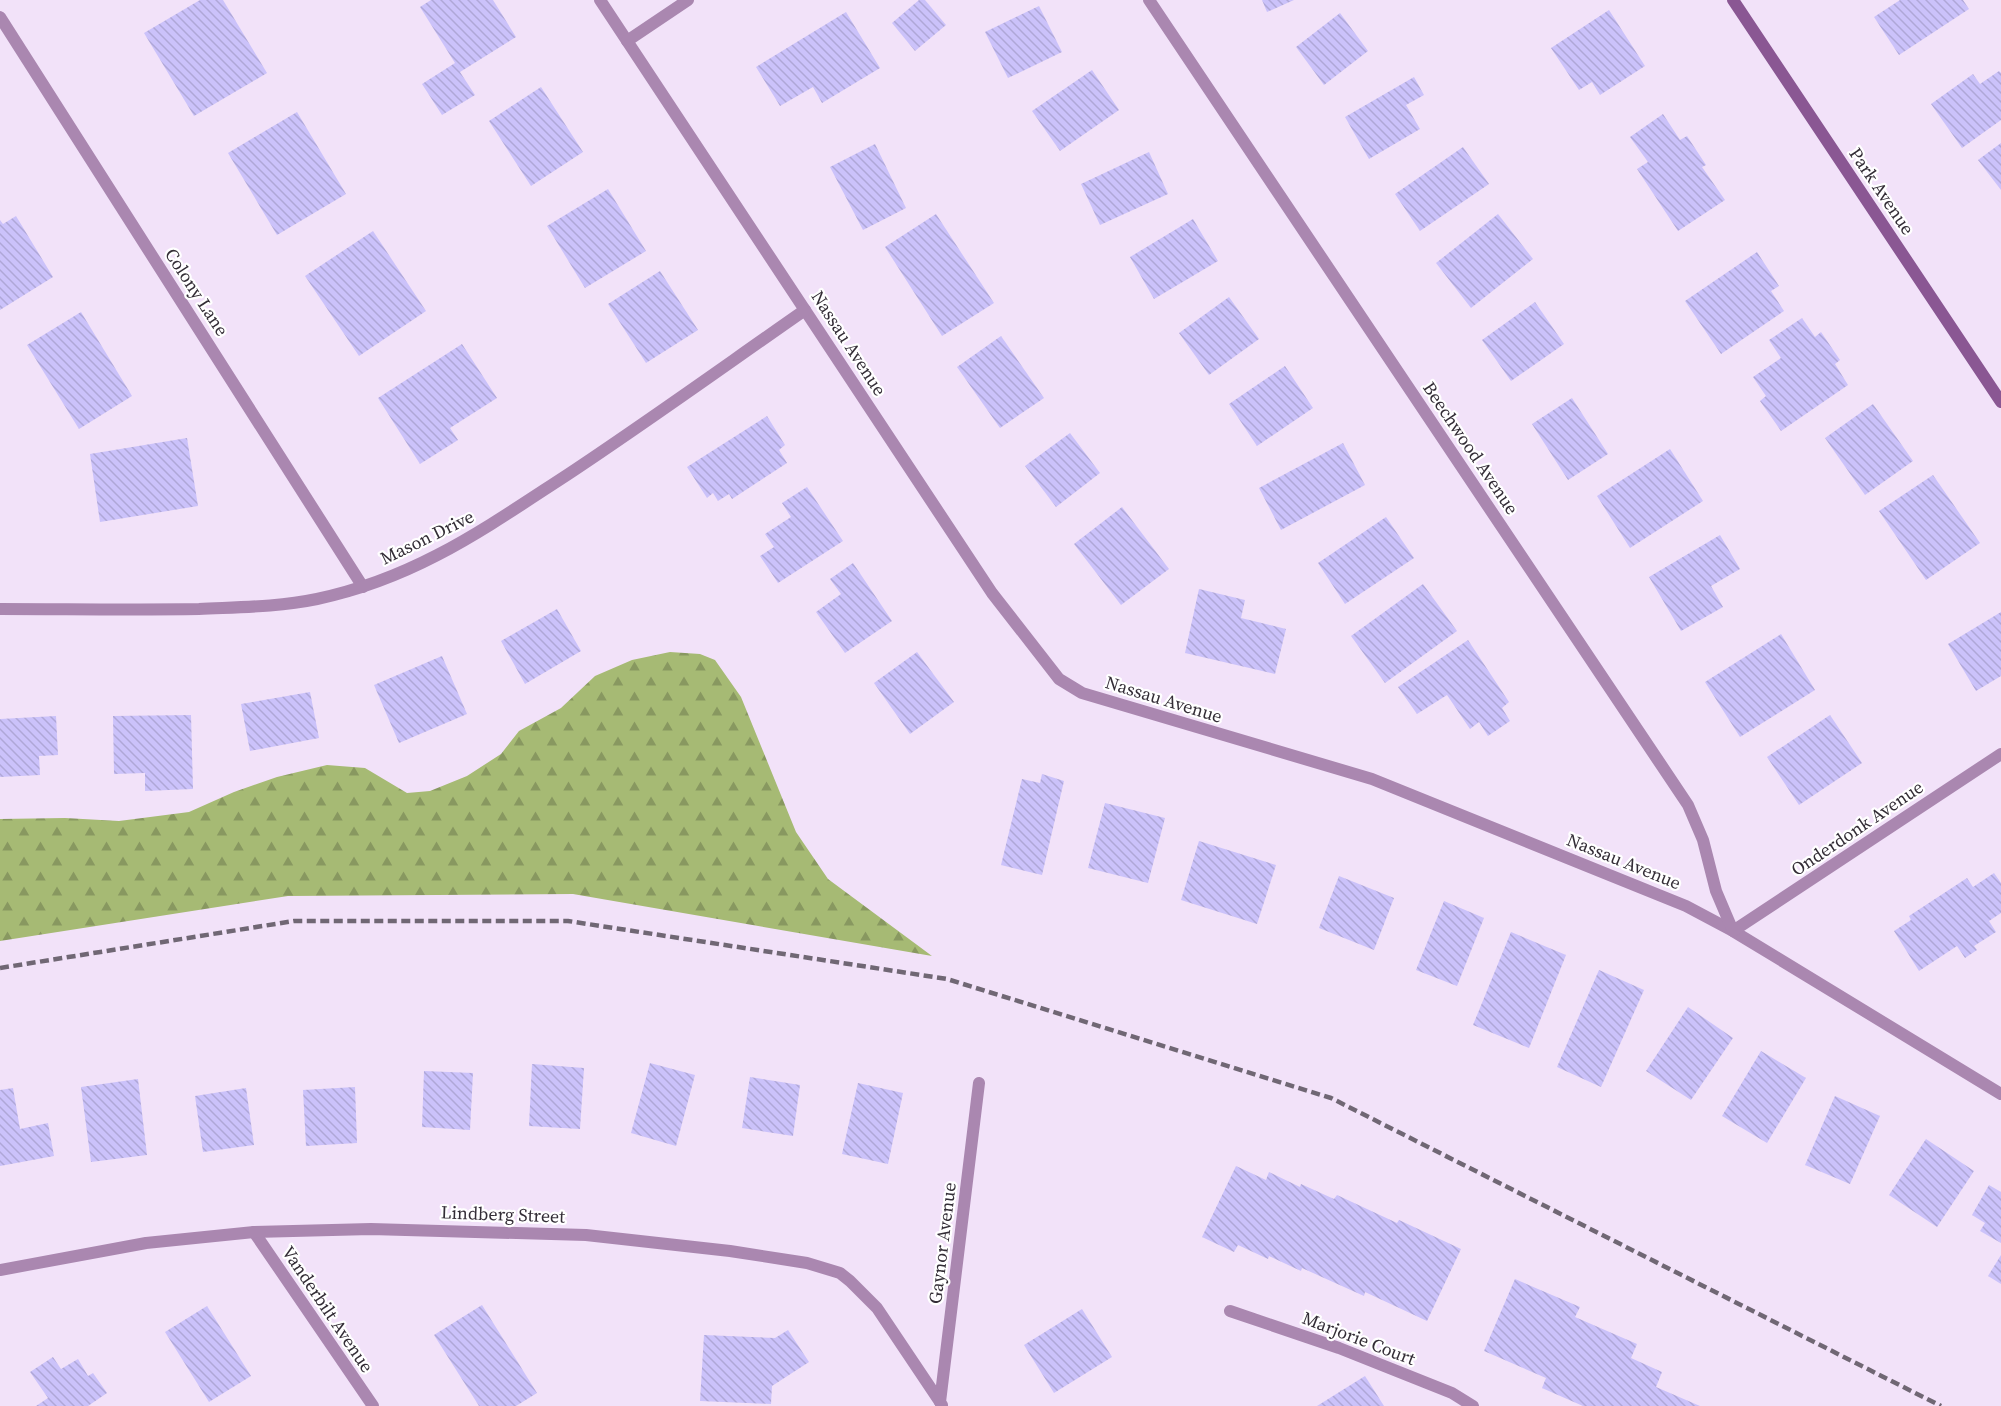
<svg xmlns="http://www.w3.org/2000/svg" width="2001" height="1406" font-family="'Source Serif 4',serif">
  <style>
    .forest { fill: url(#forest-firs) }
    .building { fill: url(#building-back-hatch) }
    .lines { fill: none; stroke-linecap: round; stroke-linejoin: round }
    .street { stroke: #aa87b0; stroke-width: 12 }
    .secondary { stroke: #8a5793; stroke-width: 12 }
    .rail { stroke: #706774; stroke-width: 4.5; stroke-dasharray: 9 4.5; stroke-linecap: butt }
    .labels { text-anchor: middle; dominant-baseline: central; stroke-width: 4.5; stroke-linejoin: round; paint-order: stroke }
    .street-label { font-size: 18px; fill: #332d36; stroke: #fff }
  </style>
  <defs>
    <pattern id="forest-firs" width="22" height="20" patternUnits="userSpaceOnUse" patternTransform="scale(1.5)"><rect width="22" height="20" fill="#a6ba74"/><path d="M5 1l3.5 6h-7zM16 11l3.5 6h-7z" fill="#889860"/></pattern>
    <pattern id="building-back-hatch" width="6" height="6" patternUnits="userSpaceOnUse" patternTransform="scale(1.5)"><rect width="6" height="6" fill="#cbc2fa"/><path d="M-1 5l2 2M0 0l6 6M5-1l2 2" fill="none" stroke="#afa7d7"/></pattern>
  </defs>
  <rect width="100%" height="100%" fill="#f2e2f9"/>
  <path class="forest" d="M670,652L700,654L715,660L741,697L796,832L828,879L932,956L573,894L288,896L0,941V819L65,818L119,821L189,812L234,792L277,777L327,765L365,768L407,793L430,791L467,776L501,754L519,731L561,708L595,676L632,660Z"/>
  <g class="building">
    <path d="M200,0H223L267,73L194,116L144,33Z"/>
    <path d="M431,0H493L516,37L460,72L475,95L442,115L422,84L455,63L420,7Z"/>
    <path d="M919,0H925L946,25L915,51L892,23Z"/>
    <path d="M1262,0H1294L1267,12Z"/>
    <path d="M1900,0H1963L1969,9L1899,55L1874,17Z"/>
    <path d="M1039,6L1062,52L1008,78L985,32Z"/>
    <path d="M1609,10L1645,66L1600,95L1592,82L1579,90L1551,48Z"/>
    <path d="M846,12L880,68L822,103L813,87L780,106L756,67Z"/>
    <path d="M1340,13L1368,51L1324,85L1296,47Z"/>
    <path d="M1092,70L1119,110L1060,151L1032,111Z"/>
    <path d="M1999,71L2001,73V120L1962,148L1931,104L1973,74L1980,84Z"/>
    <path d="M1414,77L1424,95L1406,105L1420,129L1369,159L1345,117Z"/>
    <path d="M541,87L583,152L531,186L489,121Z"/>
    <path d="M297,112L346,194L277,235L228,153Z"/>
    <path d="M1663,114L1680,140L1687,136L1706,165L1702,167L1725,200L1678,231L1637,169L1648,162L1630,137Z"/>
    <path d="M2001,143V190L1978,160Z"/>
    <path d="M875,144L906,208L863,230L830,167Z"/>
    <path d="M1463,147L1489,184L1420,231L1395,194Z"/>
    <path d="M1149,152L1168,194L1100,225L1081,184Z"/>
    <path d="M608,189L646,251L585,288L547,226Z"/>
    <path d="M936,214L994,303L942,336L885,247Z"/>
    <path d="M1498,214L1533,259L1471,308L1436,263Z"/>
    <path d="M16,216L53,277L0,310V220L3,224Z"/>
    <path d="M1193,219L1218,261L1154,299L1130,257Z"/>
    <path d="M373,231L426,311L359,356L305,276Z"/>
    <path d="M1757,252L1779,286L1771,291L1784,311L1721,354L1685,301Z"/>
    <path d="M660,271L698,330L646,363L608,304Z"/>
    <path d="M1229,297L1259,339L1209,375L1179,333Z"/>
    <path d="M1535,302L1564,344L1511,381L1482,340Z"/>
    <path d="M81,312L132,396L79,429L27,345Z"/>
    <path d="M1802,318L1815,337L1821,332L1840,360L1835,364L1848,385L1781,431L1760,401L1766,396L1753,377L1781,358L1769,340Z"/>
    <path d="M1001,336L1044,398L1000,428L957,367Z"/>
    <path d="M462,344L497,398L450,428L458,440L420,464L378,398Z"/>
    <path d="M1285,366L1313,408L1257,446L1229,404Z"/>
    <path d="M1572,398L1608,454L1568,480L1532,424Z"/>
    <path d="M1873,404L1913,461L1865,495L1825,438Z"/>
    <path d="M767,416L785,445L779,450L787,463L732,499L729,494L718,501L713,493L707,498L687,467Z"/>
    <path d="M1070,433L1100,473L1056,507L1025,466Z"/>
    <path d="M187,438L198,506L100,522L90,454Z"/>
    <path d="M1343,443L1365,485L1281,530L1259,488Z"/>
    <path d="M1670,449L1703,501L1630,548L1597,496Z"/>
    <path d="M1933,475L1980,543L1926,580L1879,511Z"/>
    <path d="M807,487L843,541L778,583L760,556L774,547L765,534L791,517L782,503Z"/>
    <path d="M1122,507L1169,569L1121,605L1074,544Z"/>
    <path d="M1386,517L1414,558L1345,604L1318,563Z"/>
    <path d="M1720,535L1740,569L1711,586L1723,607L1681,631L1649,577Z"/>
    <path d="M853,563L892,621L845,653L816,612L841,594L830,579Z"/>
    <path d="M1423,584L1457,631L1385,683L1351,636Z"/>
    <path d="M1199,589L1245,600L1241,618L1286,629L1275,674L1185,653Z"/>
    <path d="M557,609L581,651L525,684L501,641Z"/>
    <path d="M2001,612V676L1976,691L1948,644Z"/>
    <path d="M1781,634L1815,690L1740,737L1705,682Z"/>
    <path d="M1468,640L1509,702L1502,708L1510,721L1488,736L1479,722L1470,729L1447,695L1417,714L1398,687Z"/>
    <path d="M917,652L954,702L910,734L874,683Z"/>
    <path d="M442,656L467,714L399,743L374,685Z"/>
    <path d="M310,692L319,738L250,751L241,704Z"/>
    <path d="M191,715L193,789L145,791V773L114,774L113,716Z"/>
    <path d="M1830,715L1862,763L1799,805L1767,757Z"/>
    <path d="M56,716L58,755L39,756L40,775L0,777V719Z"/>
    <path d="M1042,774L1064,781L1042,875L1001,865L1022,779L1040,783Z"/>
    <path d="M1105,803L1165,818L1148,883L1088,868Z"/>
    <path d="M1199,841L1276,865L1257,924L1181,900Z"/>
    <path d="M1994,873L2001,883V913L1989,921L1996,932L1974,946L1977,950L1965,958L1957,946L1919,971L1894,931L1911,920L1909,916L1967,878L1973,887Z"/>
    <path d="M1339,876L1394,898L1374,950L1319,928Z"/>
    <path d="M1444,901L1484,918L1457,986L1416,970Z"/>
    <path d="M1511,932L1566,955L1529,1048L1473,1025Z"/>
    <path d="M1599,970L1644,990L1601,1087L1557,1067Z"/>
    <path d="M1688,1007L1733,1038L1691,1100L1646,1071Z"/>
    <path d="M1761,1051L1806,1078L1767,1143L1722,1116Z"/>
    <path d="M650,1063L695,1075L676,1146L631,1133Z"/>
    <path d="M532,1064L584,1068L580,1129L529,1126Z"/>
    <path d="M424,1071L473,1073L470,1130L422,1127Z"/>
    <path d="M750,1077L800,1085L793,1136L742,1128Z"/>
    <path d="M138,1079L147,1155L91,1162L81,1087Z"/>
    <path d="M858,1083L903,1093L888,1164L842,1154Z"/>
    <path d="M355,1087L357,1143L306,1146L303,1090Z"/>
    <path d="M13,1088L20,1129L48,1123L54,1156L0,1166V1090Z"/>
    <path d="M246,1088L254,1145L203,1152L195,1096Z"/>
    <path d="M1835,1096L1880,1116L1850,1184L1805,1165Z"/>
    <path d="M1926,1139L1974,1171L1937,1227L1889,1195Z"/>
    <path d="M1236,1166L1266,1180L1269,1172L1300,1187L1301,1184L1334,1199L1337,1195L1397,1223L1399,1220L1461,1249L1427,1321L1365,1292L1364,1296L1302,1268L1301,1271L1269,1256L1268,1259L1238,1245L1234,1252L1202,1237Z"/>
    <path d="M1989,1185L2001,1192V1243L1980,1231L1985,1223L1972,1215Z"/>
    <path d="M2001,1255V1284L1988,1276Z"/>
    <path d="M1515,1279L1580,1307L1575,1317L1637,1344L1631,1358L1662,1372L1656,1387L1700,1406H1583L1542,1388L1546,1378L1484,1351Z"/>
    <path d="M482,1305L537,1393L516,1406H479L434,1335Z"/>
    <path d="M207,1306L251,1376L209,1402L165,1332Z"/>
    <path d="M1082,1309L1112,1357L1054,1393L1024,1345Z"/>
    <path d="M788,1330L809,1362L772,1386L771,1404L700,1401L704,1335L775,1338Z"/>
    <path d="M53,1357L61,1369L78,1359L88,1376L93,1373L107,1393L88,1406H36L48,1398L30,1372Z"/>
    <path d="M1365,1376L1384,1406H1317Z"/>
  </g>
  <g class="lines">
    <g class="street">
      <path d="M600,0L992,593L1059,679L1082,693L1372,779L1686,906L1733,931L2001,1094"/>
      <path d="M1149,0L1688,805L1703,840L1716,891L1733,931L2001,754"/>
      <path d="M0,17L363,587"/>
      <path d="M627,41L688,0"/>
      <path d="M0,609C67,609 133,610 199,609C239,607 278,607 317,599C416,578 484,529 567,475C647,422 726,365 805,310"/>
      <path d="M254,1232L373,1406"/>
      <path d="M0,1270L146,1243L254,1232L371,1229L586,1235L730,1251L807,1263L840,1273L850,1281L877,1308L940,1402"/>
      <path d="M1230,1311L1339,1348L1452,1393L1473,1406"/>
      <path d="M942,1405L940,1402L979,1083"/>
    </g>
    <path class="secondary" d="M1733,0L2001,402"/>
    <path class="rail" d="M0,968L294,921H568L947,979L1331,1098L1941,1406"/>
  </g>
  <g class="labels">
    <g class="street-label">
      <text transform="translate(1882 191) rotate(56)">Park Avenue</text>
      <text transform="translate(197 292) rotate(57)">Colony Lane</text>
      <text transform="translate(849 343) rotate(57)">Nassau Avenue</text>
      <text transform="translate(1471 448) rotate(56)">Beechwood Avenue</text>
      <text transform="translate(427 537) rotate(-26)">Mason Drive</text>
      <text transform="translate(1164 699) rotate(17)">Nassau Avenue</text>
      <text transform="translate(1857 828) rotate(-34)">Onderdonk Avenue</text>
      <text transform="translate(1624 861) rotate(22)">Nassau Avenue</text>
      <text transform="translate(503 1214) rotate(2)">Lindberg Street</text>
      <text transform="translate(942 1243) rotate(-83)">Gaynor Avenue</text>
      <text transform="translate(328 1309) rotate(56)">Vanderbilt Avenue</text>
      <text transform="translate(1359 1338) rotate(21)">Marjorie Court</text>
    </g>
  </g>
</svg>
